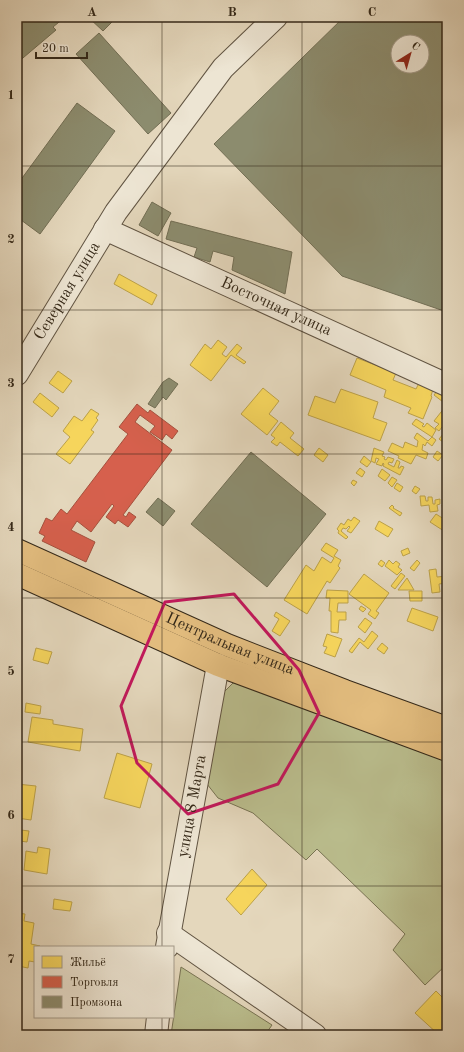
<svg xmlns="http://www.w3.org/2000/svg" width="464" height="1052" font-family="'Old Standard TT',serif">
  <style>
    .green { fill: #babd8d; stroke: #787353 }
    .homes { fill: #f6d55c; stroke: #bca148 }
    .shops { fill: #d6604d; stroke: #a6503d }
    .industry { fill: #8c8c6e; stroke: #726e54; fill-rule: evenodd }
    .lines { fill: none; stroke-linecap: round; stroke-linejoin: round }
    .minor-casing { stroke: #615442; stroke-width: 24 }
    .major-casing { stroke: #352919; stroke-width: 24 }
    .minor { stroke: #ede5d3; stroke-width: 22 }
    .major { stroke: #e2bc7e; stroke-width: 22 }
    .marked { fill: none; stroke: #c2185b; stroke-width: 3; stroke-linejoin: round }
    .grid { fill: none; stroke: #352919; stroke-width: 1; stroke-opacity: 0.55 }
    .labels { text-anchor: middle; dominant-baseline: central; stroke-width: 4; stroke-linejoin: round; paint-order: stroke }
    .street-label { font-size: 16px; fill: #352919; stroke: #ede5d3 }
    .neatline { fill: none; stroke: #352919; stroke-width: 1.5 }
    .grid-label { font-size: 13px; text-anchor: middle; font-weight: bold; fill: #352919 }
  </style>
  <rect width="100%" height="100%" fill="#e4d7bc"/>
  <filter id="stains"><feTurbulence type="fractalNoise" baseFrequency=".005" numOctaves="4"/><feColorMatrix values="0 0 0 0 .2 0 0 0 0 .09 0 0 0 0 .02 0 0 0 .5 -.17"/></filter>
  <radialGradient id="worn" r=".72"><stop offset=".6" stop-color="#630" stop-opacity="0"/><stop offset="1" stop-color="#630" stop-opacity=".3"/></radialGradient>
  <g class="green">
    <path d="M245,680L447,756V964L425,985L393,950L405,934L317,849L306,860L253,813L218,798L207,784L224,692L233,683Z"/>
    <path d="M181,967L272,1025L265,1035H171Z"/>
  </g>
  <g class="homes">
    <path d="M119,274L157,295L152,305L114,284Z"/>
    <path d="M218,340L227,347L222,354L226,357L237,344L242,348L236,355L246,362L244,364L231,355L211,381L190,365L205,344L211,349Z"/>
    <path d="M357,358L396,373L393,380L416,389L419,383L433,389L431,396L432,397L423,419L408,413L411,408L384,397L386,390L350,375Z"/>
    <path d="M58,371L72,381L63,393L49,383Z"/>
    <path d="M440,387L447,392V405L434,395Z"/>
    <path d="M263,388L279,401L269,414L278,421L267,435L241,414Z"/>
    <path d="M341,389L378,402L373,418L387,423L380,441L308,415L315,396L335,403Z"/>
    <path d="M40,393L59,408L52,417L33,402Z"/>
    <path d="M445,407L447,409L445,413L447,415V430L442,427L439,431L435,428L439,424L434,421Z"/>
    <path d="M91,409L99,414L96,418L98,420L91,430L94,432L70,464L56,454L70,437L63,431L74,416L82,421Z"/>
    <path d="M416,419L424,424L422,426L424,427L427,423L436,430L432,437L412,424Z"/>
    <path d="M281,422L294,433L290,438L304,449L298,456L280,442L277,446L271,442L275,438L271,435Z"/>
    <path d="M417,433L428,441L432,437L436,440L432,446L427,442L425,446L423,444L422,450L428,453L426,459L416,455L411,464L398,458L399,456L388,451L392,443L403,448L405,442L417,447L418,441L414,438Z"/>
    <path d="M444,433L447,435V445L439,439Z"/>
    <path d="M319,448L328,455L323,462L314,455Z"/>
    <path d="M374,448L384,452L382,456L385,457L384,459L386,460L388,457L394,459L392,463L389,462L388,464L394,467L397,460L400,462L398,468H400L401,466L404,467L400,475L383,466L384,464L383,463L382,466L376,464L379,459L376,458L375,463L371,461Z"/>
    <path d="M437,451L443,455L438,461L433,457Z"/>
    <path d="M364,456L371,462L367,467L360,462Z"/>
    <path d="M360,468L365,472L362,477L356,473Z"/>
    <path d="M382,469L390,475L385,481L378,476Z"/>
    <path d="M392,477L397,480L392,487L388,483Z"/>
    <path d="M353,480L357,482L354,486L351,483Z"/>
    <path d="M397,483L403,487L400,492L394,488Z"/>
    <path d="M415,486L420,489L416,494L412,491Z"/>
    <path d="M420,496H425L426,501H428V497H432L433,504H435V500L440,499V504L437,505L438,511L430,512L429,505L421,506Z"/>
    <path d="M447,504V512H443L442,505Z"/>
    <path d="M392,505L394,507L393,508L402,513L400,516L389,508Z"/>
    <path d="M436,514L447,521V533L430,522Z"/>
    <path d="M354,517L360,521L351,533L347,531L350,527L349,526L346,529L343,528L341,531L348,537L346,539L338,533L339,531L337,529L341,523L344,525L348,519L351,521Z"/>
    <path d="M379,521L393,529L388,537L375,529Z"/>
    <path d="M326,543L338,550L334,556L341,560L338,566L340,568L330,583L327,581L307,614L284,600L306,565L314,571L322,557L331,563L334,558L321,550Z"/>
    <path d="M408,548L410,553L403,556L401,551Z"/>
    <path d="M381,560L385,563L382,567L378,564Z"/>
    <path d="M389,560L393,564L396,561L400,564L398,567L402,570L397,575L385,566Z"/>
    <path d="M417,560L420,563L414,571L410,568Z"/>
    <path d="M436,569L437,577L447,576V583L439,584L440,592L432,593L429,570Z"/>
    <path d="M401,573L405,576L395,589L391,586Z"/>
    <path d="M364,574L389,593L376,611L379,613L375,619L368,614L371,610L349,594Z"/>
    <path d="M407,578L414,590H398Z"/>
    <path d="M327,590L348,591V603H338L337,612H346V620H339L338,633L331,632V611H329L330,598H326Z"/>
    <path d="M409,591H422V601H410Z"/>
    <path d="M361,606L366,609L363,612L359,609Z"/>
    <path d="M412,608L438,617L433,631L407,621Z"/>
    <path d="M276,612L290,621L280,636L272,631L279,619L274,616Z"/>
    <path d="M365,618L372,623L365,633L358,627Z"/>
    <path d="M372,631L378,636L368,649L360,642L352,653L349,651L359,638L364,642Z"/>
    <path d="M327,634L342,639L335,657L324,653L327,647L323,646Z"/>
    <path d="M382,643L388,648L384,654L377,649Z"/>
    <path d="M36,648L52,652L48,664L33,660Z"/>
    <path d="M26,703L41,706L40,714L25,712Z"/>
    <path d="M32,717L53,720V724L83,729L80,751L28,742Z"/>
    <path d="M117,753L152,764L140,808L104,798Z"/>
    <path d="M17,784L36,786L31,820L17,818Z"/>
    <path d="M21,830L29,831L27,842L20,841Z"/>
    <path d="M38,847L50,849L47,874L24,870L26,851L37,853Z"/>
    <path d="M252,869L267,885L241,915L226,899Z"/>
    <path d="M54,899L72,902L70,911L53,909Z"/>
    <path d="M17,913L25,914L24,921L34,923L31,944L40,946L35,947V962L29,961L28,968L18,966L17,975Z"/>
    <path d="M436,991L447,1002V1035H439L415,1013Z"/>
  </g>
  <path class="shops" d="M137,404L148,413L150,410L178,431L172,439L166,434L162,440L150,432L155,426L140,415L135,422L172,450L123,515L126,517L129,512L136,517L128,527L118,520L115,524L106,517L114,506L112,504L91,532L77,521L71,530L95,542L86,562L42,541L45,536L39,533L46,518L52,521L61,509L67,514L128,434L119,427Z"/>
  <g class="industry">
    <path d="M17,17H64V18L53,27L56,30L17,63Z"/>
    <path d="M88,17H117L103,31Z"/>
    <path d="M344,17H447V312L342,276L214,144ZM398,42H422V66H398Z"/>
    <path d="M99,33L171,113L148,134L76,54Z"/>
    <path d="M77,103L115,131L40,234L17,217V185Z"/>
    <path d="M152,202L171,213L158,236L139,225Z"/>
    <path d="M171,221L292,252L285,294L232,270L234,257L213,251L210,262L194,257L197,248L166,239Z"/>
    <path d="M169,378L178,384L166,400L163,397L155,408L148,404L163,382Z"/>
    <path d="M251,452L326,514L267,587L191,524Z"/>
    <path d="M158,498L175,511L163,526L146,512Z"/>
  </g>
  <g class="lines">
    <defs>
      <g id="minor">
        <path id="s1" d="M105,229L447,385"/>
        <path id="s2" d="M17,374L116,212L223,68L276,17"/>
        <path d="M168,933L315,1035"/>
        <path id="s3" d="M167,947L218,665"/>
        <path d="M156,1035L158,1017"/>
      </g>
      <g id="major">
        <path id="s4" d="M17,550L227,645L345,691L447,728"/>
        <path d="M17,574L218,665L447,750"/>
      </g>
    </defs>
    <use href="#minor" class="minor-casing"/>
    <use href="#major" class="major-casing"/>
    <use href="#minor" class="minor"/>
    <use href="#major" class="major"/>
  </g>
  <path class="marked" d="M234,594L299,670L319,713L278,784L188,814L137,763L121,706L165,602Z"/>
  <path class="grid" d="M162,17V947M302,17V1035M17,166H447M17,310H447M17,454H447M17,598H447M17,742H447M17,886H447M162,1017V1035"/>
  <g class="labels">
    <g class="street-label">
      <text stroke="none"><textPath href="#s2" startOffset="97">Северная улица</textPath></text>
      <text stroke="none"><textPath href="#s1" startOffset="188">Восточная улица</textPath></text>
      <text stroke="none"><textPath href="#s4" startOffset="233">Центральная улица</textPath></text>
      <text stroke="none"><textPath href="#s3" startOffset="143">улица 8 Марта</textPath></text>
    </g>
  </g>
  <rect width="464" height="1052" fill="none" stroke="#e4d7bc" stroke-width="44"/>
  <rect x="34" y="946" width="140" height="72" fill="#ede5d3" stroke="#a39a89"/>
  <rect x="42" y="956" width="20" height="12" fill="#f6d55c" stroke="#a39a89"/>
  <text x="70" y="966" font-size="12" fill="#352919">Жильё</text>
  <rect x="42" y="976" width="20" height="12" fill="#d6604d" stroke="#a39a89"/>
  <text x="70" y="986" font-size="12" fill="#352919">Торговля</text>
  <rect x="42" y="996" width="20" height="12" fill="#8c8c6e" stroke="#a39a89"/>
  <text x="70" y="1006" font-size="12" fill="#352919">Промзона</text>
  <g transform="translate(410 54) rotate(37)"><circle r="19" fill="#ede5d3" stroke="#a39a89"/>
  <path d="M0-3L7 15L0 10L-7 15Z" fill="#8f2418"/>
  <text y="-6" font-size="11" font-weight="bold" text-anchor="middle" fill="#352919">С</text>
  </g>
  <path d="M36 52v6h51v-6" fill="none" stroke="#352919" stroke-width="2"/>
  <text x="42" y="52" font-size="12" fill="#352919" stroke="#ede5d3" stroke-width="3" paint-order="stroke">20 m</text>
  <rect x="22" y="22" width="420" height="1008" class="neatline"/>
  <g class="grid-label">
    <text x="92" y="16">A</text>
    <text x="232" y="16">B</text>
    <text x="372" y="16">C</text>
    <text x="11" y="99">1</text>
    <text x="11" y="243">2</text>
    <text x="11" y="387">3</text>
    <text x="11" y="531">4</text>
    <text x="11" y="675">5</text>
    <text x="11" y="819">6</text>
    <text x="11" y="963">7</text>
  </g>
  <rect width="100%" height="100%" filter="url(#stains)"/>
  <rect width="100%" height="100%" fill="url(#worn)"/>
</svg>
